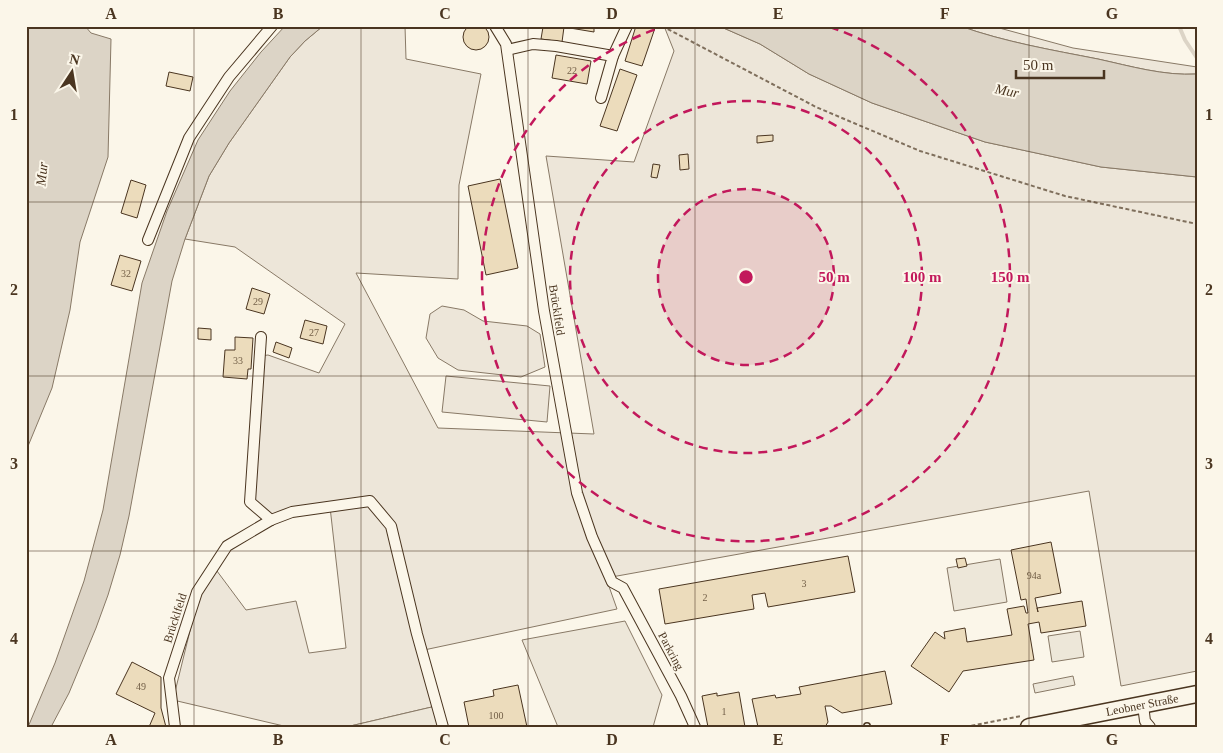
<svg xmlns="http://www.w3.org/2000/svg" width="1223" height="753" font-family="'Times New Roman',serif">
  <style>
    .green { fill: #ede6d9; stroke: #887966 }
    .parking { fill: #ede7d9; stroke: #887966 }
    .water { fill: #dcd4c6; stroke: #887966 }
    .lines { fill: none; stroke-linecap: round; stroke-linejoin: round }
    .stream { stroke: #dcd4c6; stroke-width: 4 }
    .building { fill: #ecdcbc; stroke: #4a3520 }
    .lane-casing { stroke: #4a3520; stroke-width: 8 }
    .street-casing { stroke: #4a3520; stroke-width: 12 }
    .primary-casing { stroke: #4a3520; stroke-width: 19 }
    .path { stroke: #7f6f5c; stroke-width: 2; stroke-dasharray: 4 2.5; stroke-linecap: butt }
    .lane { stroke: #fbf6e9; stroke-width: 5 }
    .street { stroke: #fbf6e9; stroke-width: 10 }
    .primary { stroke: #fbf6e9; stroke-width: 16 }
    .grid { fill: none; stroke: #4a3520; stroke-width: 1; stroke-opacity: 0.55 }
    .ring { fill: none; stroke: #c2185b; stroke-width: 2.5; stroke-dasharray: 9 6 }
    .labels { text-anchor: middle; dominant-baseline: central; stroke-width: 4; stroke-linejoin: round; paint-order: stroke }
    .number-label { font-size: 10px; fill: #725f47 }
    .street-label { font-size: 12px; fill: #4a3520; stroke: #fbf6e9 }
    .water-label { font-size: 14px; font-style: italic; fill: #4a3520; stroke: #fbf6e9 }
    .centre { fill: #c2185b; stroke: #fbf6e9; stroke-width: 2.5 }
    .ring-label { font-size: 15px; text-anchor: middle; font-weight: bold; fill: #c2185b; stroke: #fbf6e9; stroke-width: 4; stroke-linejoin: round; paint-order: stroke }
    .neatline { fill: none; stroke: #4a3520; stroke-width: 2 }
    .grid-label { font-size: 16px; text-anchor: middle; font-weight: bold; fill: #4a3520 }
  </style>
  <rect width="100%" height="100%" fill="#fbf6e9"/>
  <g class="green">
    <path d="M323,26H405L406,59L481,74L459,185L458,279L356,273L438,428L594,434L546,156L634,162L674,51L664,26H719L760,44L809,74L872,103L985,142L1101,167L1197,177V671L1121,686L1089,491L606,578L617,609L424,650L436,706L346,727H288L173,700L201,586L214,567L246,610L296,601L309,653L346,648L330,507L271,520L250,502L260,356L268,355L319,373L345,324L235,247L185,239L209,176L229,143L290,57L305,41Z"/>
    <path d="M960,26H992L1073,48L1197,67V74C1164,76 1130,66 1098,59C1052,50 1005,42 960,26Z"/>
    <path d="M442,306L464,310L483,321L527,326L540,334L545,367L521,377L458,370L438,358L426,338L430,314Z"/>
    <path d="M446,376L550,386L547,422L442,412Z"/>
  </g>
  <g class="parking">
    <path d="M1000,559L1007,602L954,611L947,568Z"/>
    <path d="M625,621L662,695L653,727H558L522,640Z"/>
    <path d="M1080,631L1084,657L1052,662L1048,636Z"/>
    <path d="M1073,676L1075,685L1035,693L1033,684Z"/>
    <path d="M436,706L441,727H346Z"/>
  </g>
  <g class="water">
    <path d="M26,26H85L91,33L111,39L108,157L80,242L70,310L52,388L26,451Z"/>
    <path d="M285,26H323L305,41L290,57L229,143L209,176L185,239L172,281L129,516L120,555L108,595L96,628L69,693L51,727H28L55,663L84,581L103,510L142,283L167,211L198,140L230,91L261,52Z"/>
    <path d="M719,26H960C1005,42 1052,50 1098,59C1130,66 1164,76 1197,74V177L1101,167L985,142L872,103L809,74L760,44Z"/>
  </g>
  <g class="lines">
    <path class="stream" d="M1179,26L1185,40L1197,58"/>
  </g>
  <g class="building">
    <circle cx="476" cy="37" r="13"/>
    <path d="M537,26H594V32L564,27L562,42L541,39L543,27Z"/>
    <path d="M636,26H649L655,28L642,66L625,61Z"/>
    <path d="M556,55L591,61L587,84L552,78Z"/>
    <path d="M620,69L637,75L617,131L600,126Z"/>
    <path d="M169,72L193,77L190,91L166,86Z"/>
    <path d="M773,135V141L757,143V136Z"/>
    <path d="M688,154L689,169L680,170L679,155Z"/>
    <path d="M653,164L660,165L657,178L651,177Z"/>
    <path d="M500,179L518,268L486,275L468,186Z"/>
    <path d="M131,180L146,185L137,218L121,213Z"/>
    <path d="M120,255L141,261L132,291L111,285Z"/>
    <path d="M252,288L270,294L264,314L246,309Z"/>
    <path d="M305,320L327,326L323,344L300,338Z"/>
    <path d="M198,328L211,329V340L198,339Z"/>
    <path d="M235,337L253,338L251,369H248L247,379L223,377L225,350H235Z"/>
    <path d="M276,342L292,348L289,358L273,352Z"/>
    <path d="M1051,542L1061,593L1035,598L1038,612L1037,608L1082,601L1086,626L1041,633L1039,622L1028,624L1034,660L963,671L949,692L911,666L935,632L945,639L944,632L965,628L967,642L1012,635L1007,609L1024,606L1026,613H1028L1026,599L1021,600L1011,550Z"/>
    <path d="M848,556L855,592L768,607L765,593L752,595L754,609L665,624L659,589Z"/>
    <path d="M965,558L967,566L958,568L956,559Z"/>
    <path d="M132,662L161,677V708L166,727H149L155,713L116,694Z"/>
    <path d="M885,671L892,704L842,713L831,706H825L828,722L825,727H758L752,699L775,695L776,698L801,694L799,687Z"/>
    <path d="M518,685L527,727H469L464,702L494,696L493,690Z"/>
    <path d="M739,692L745,727H708L702,696L717,693V696Z"/>
  </g>
  <g class="lines">
    <defs>
      <path id="lane" d="M867,726V727"/>
      <g id="street">
        <path d="M495,26L506,44L544,311L577,493L592,537L612,582L623,588L681,696L695,727"/>
        <path d="M507,50L533,44L556,46L613,56L601,98"/>
        <path d="M613,56L627,26"/>
        <path d="M148,240L189,138L229,77L272,26"/>
        <path d="M261,337L250,502L271,520"/>
        <path d="M1143,705L1145,721L1150,727"/>
        <path d="M175,727L169,678L197,592L227,546L271,520L292,512L370,501L391,526L417,634L443,727"/>
      </g>
      <path id="primary" d="M1029,727L1197,694"/>
    </defs>
    <use href="#lane" class="lane-casing"/>
    <use href="#street" class="street-casing"/>
    <use href="#primary" class="primary-casing"/>
    <g class="path">
      <path d="M662,26L816,107L920,151L1065,196L1197,224"/>
      <path d="M965,727L1021,716"/>
    </g>
    <use href="#lane" class="lane"/>
    <use href="#street" class="street"/>
    <use href="#primary" class="primary"/>
  </g>
  <path class="grid" d="M194,26V727M361,26V727M528,26V727M695,26V727M862,26V727M1029,26V727M26,202H1197M26,376H1197M26,551H1197"/>
  <circle cx="746" cy="277" r="88" fill="#c2185b" fill-opacity=".12"/>
  <g class="ring">
    <circle cx="746" cy="277" r="88"/>
    <circle cx="746" cy="277" r="176"/>
    <path d="M830 27A264 264 0 1 1 662 27"/>
  </g>
  <g class="labels">
    <g class="number-label">
      <text x="572" y="70">22</text>
      <text x="126" y="273">32</text>
      <text x="258" y="301">29</text>
      <text x="314" y="332">27</text>
      <text x="238" y="360">33</text>
      <text x="1034" y="575">94a</text>
      <text x="804" y="583">3</text>
      <text x="705" y="597">2</text>
      <text x="141" y="686">49</text>
      <text x="724" y="711">1</text>
      <text x="496" y="715">100</text>
    </g>
    <g class="street-label">
      <text transform="translate(557 310) rotate(81)">Brücklfeld</text>
      <text transform="translate(175 618) rotate(-72)">Brücklfeld</text>
      <text transform="translate(671 651) rotate(62)">Parkring</text>
      <text transform="translate(1142 705) rotate(-11)">Leobner Straße</text>
    </g>
    <g class="water-label">
      <text transform="translate(1007 91) rotate(12)">Mur</text>
      <text transform="translate(42 174) rotate(-84)">Mur</text>
    </g>
  </g>
  <circle cx="746" cy="277" r="8" class="centre"/>
  <g class="ring-label">
    <text x="834" y="282">50 m</text>
    <text x="922" y="282">100 m</text>
    <text x="1010" y="282">150 m</text>
  </g>
  <rect width="1223" height="753" fill="none" stroke="#fbf6e9" stroke-width="55"/>
  <g transform="translate(72 72) rotate(12)" stroke="#fbf6e9" stroke-width="4" paint-order="stroke">
  <path d="M0-4L9 19L0 12L-9 19Z" fill="#4a3520"/>
  <text y="-8" font-size="14" font-weight="bold" text-anchor="middle" fill="#4a3520">N</text>
  </g>
  <path d="M1016 70v8h88v-8" fill="none" stroke="#4a3520" stroke-width="2.5"/>
  <text x="1023" y="70" font-size="15" fill="#4a3520" stroke="#fbf6e9" stroke-width="4" paint-order="stroke">50 m</text>
  <rect x="28" y="28" width="1168" height="698" class="neatline"/>
  <g class="grid-label">
    <text x="111" y="19">A</text>
    <text x="278" y="19">B</text>
    <text x="445" y="19">C</text>
    <text x="612" y="19">D</text>
    <text x="778" y="19">E</text>
    <text x="945" y="19">F</text>
    <text x="1112" y="19">G</text>
    <text x="14" y="120">1</text>
    <text x="1209" y="120">1</text>
    <text x="14" y="295">2</text>
    <text x="1209" y="295">2</text>
    <text x="14" y="469">3</text>
    <text x="1209" y="469">3</text>
    <text x="14" y="644">4</text>
    <text x="1209" y="644">4</text>
    <text x="111" y="745">A</text>
    <text x="278" y="745">B</text>
    <text x="445" y="745">C</text>
    <text x="612" y="745">D</text>
    <text x="778" y="745">E</text>
    <text x="945" y="745">F</text>
    <text x="1112" y="745">G</text>
  </g>
</svg>
